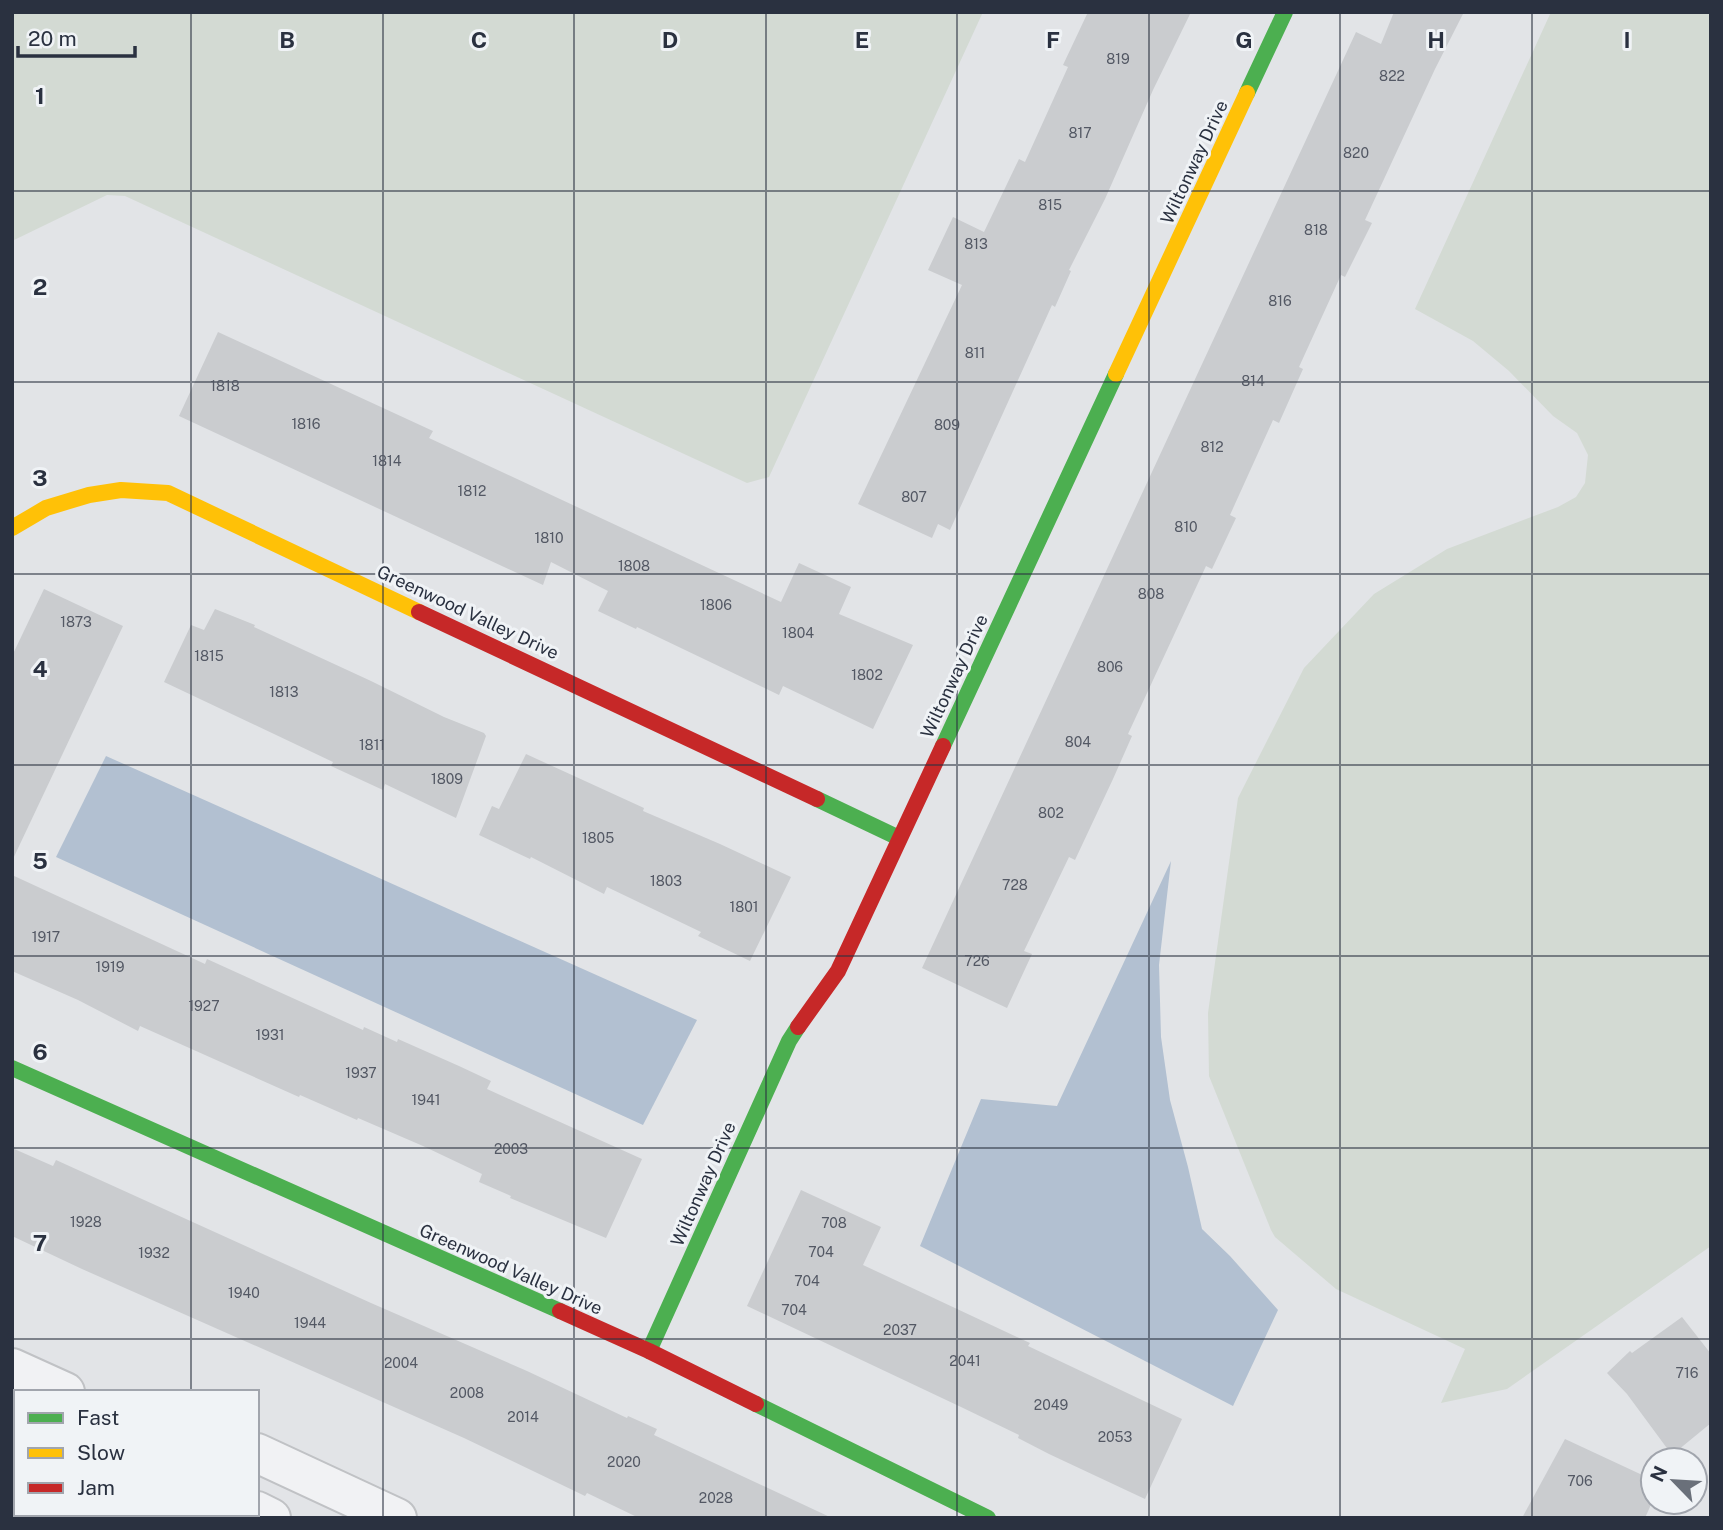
<svg xmlns="http://www.w3.org/2000/svg" width="1723" height="1530" font-family="'Public Sans',sans-serif">
  <style>
    .green { fill: #d3dad3 }
    .water { fill: #b2c0d1 }
    .building { fill: #cacccf }
    .lines { fill: none; stroke-linecap: round; stroke-linejoin: round }
    .street-casing { stroke: #c0c2c5; stroke-width: 42 }
    .street { stroke: #f1f2f4; stroke-width: 38 }
    .fast { stroke: #4caf50; stroke-width: 16 }
    .slow { stroke: #ffc107; stroke-width: 16 }
    .jam { stroke: #c62828; stroke-width: 16 }
    .grid { fill: none; stroke: #2a3140; stroke-width: 2; stroke-opacity: 0.55 }
    .labels { text-anchor: middle; dominant-baseline: central; stroke-width: 6; stroke-linejoin: round; paint-order: stroke }
    .number-label { font-size: 14px; fill: #535864 }
    .street-label { font-size: 18px; fill: #2a3140; stroke: #f0f3f6 }
    .grid-label { font-size: 23px; text-anchor: middle; font-weight: bold; fill: #2a3140; stroke: #f0f3f6; stroke-width: 6; stroke-linejoin: round; paint-order: stroke }
  </style>
  <rect width="100%" height="100%" fill="#e2e4e7"/>
  <g class="green">
    <path d="M12,12H983L769,477L747,483L125,196L107,195L12,241Z"/>
    <path d="M1551,12H1711V1246L1507,1389L1441,1403L1465,1349L1336,1289L1275,1237L1271,1230L1209,1076L1208,1013L1238,798L1304,668L1374,594L1447,549L1558,507L1576,497L1585,483L1588,455L1577,433L1553,416L1509,371L1473,341L1415,309Z"/>
    <path d="M12,1440L16,1442V1514H180L188,1518H12Z"/>
  </g>
  <g class="water">
    <path d="M106,756L697,1020L643,1125L56,857Z"/>
    <path d="M1171,861L1159,965L1161,1037L1170,1100L1188,1167L1202,1229L1230,1256L1278,1310L1233,1406L920,1246L981,1099L1057,1106Z"/>
  </g>
  <g class="building">
    <path d="M1088,12H1191L1153,90L1105,199L1069,270L1071,271L1055,307L1052,305L950,530L938,524L932,538L858,504L962,285L928,270L953,217L984,232L1019,159L1025,162L1068,67L1063,65Z"/>
    <path d="M1394,12H1464L1435,69L1365,220L1372,223L1345,277L1341,275L1299,367L1303,369L1279,423L1273,420L1230,515L1236,518L1212,569L1206,566L1128,734L1132,736L1113,779L1075,860L1069,857L1024,951L1032,954L1007,1008L922,968L1356,32L1381,44Z"/>
    <path d="M218,332L433,431L429,438L781,602L799,563L851,587L839,614L913,645L873,729L783,686L779,695L637,627L636,629L598,611L608,591L551,562L543,585L179,416Z"/>
    <path d="M44,589L123,626L12,861V656Z"/>
    <path d="M215,609L255,625L254,627L371,681L444,717L484,733L486,736L456,818L385,784L383,790L331,766L333,762L164,682L191,625L204,630Z"/>
    <path d="M526,754L644,808L643,811L720,844L791,877L750,961L698,936L701,932L607,887L604,894L531,857L530,859L479,835L492,806L499,809Z"/>
    <path d="M12,875L205,964L207,959L363,1030L364,1027L397,1042L398,1039L459,1066L491,1081L487,1089L642,1159L606,1238L510,1198L511,1196L479,1182L482,1174L423,1146L358,1118L357,1120L300,1095L299,1097L140,1026L138,1031L78,1000L12,971Z"/>
    <path d="M12,1148L53,1166L56,1160L371,1303L527,1371L627,1418L628,1416L657,1429L654,1435L832,1518H639L587,1493L585,1496L464,1438L82,1269L12,1236Z"/>
    <path d="M801,1190L881,1227L863,1265L1030,1343L1028,1346L1182,1419L1145,1499L1049,1454L1018,1438L1019,1435L961,1407L747,1306Z"/>
    <path d="M1682,1317L1711,1354V1423L1672,1455L1627,1394L1607,1373L1630,1351L1632,1353Z"/>
    <path d="M1565,1439L1653,1480V1500L1645,1518H1522Z"/>
  </g>
  <g class="lines">
    <defs>
      <g id="street">
        <path d="M12,1368L65,1392"/>
        <path d="M257,1453L397,1518"/>
        <path d="M257,1511L271,1518"/>
      </g>
    </defs>
    <use href="#street" class="street-casing"/>
    <use href="#street" class="street"/>
    <g class="fast">
      <path d="M1247,93L1285,12"/>
      <path d="M943,746L1116,374"/>
      <path d="M817,799L899,838"/>
      <path d="M12,1068L560,1311"/>
      <path d="M649,1351L789,1041L798,1027"/>
      <path d="M756,1404L988,1518"/>
    </g>
    <g class="slow">
      <path d="M1116,374L1247,93"/>
      <path d="M12,528L46,508L89,495L121,490L168,493L419,612"/>
    </g>
    <g class="jam">
      <path d="M419,612L817,799"/>
      <path d="M798,1027L838,971L943,746"/>
      <path d="M560,1311L649,1351L756,1404"/>
    </g>
  </g>
  <path class="grid" d="M191,12V1392M383,12V1518M574,12V1518M766,12V1518M957,12V1518M1149,12V1518M1340,12V1518M1532,12V1518M12,191H1711M12,382H1711M12,574H1711M12,765H1711M12,956H1711M12,1148H1711M12,1339H1711M191,1514V1518"/>
  <g class="labels">
    <g class="number-label">
      <text x="1118" y="59">819</text>
      <text x="1392" y="76">822</text>
      <text x="1080" y="133">817</text>
      <text x="1356" y="153">820</text>
      <text x="1050" y="205">815</text>
      <text x="1316" y="230">818</text>
      <text x="976" y="244">813</text>
      <text x="1280" y="301">816</text>
      <text x="975" y="353">811</text>
      <text x="1253" y="381">814</text>
      <text x="225" y="386">1818</text>
      <text x="306" y="424">1816</text>
      <text x="947" y="425">809</text>
      <text x="1212" y="447">812</text>
      <text x="387" y="461">1814</text>
      <text x="472" y="491">1812</text>
      <text x="914" y="497">807</text>
      <text x="1186" y="527">810</text>
      <text x="549" y="538">1810</text>
      <text x="634" y="566">1808</text>
      <text x="1151" y="594">808</text>
      <text x="716" y="605">1806</text>
      <text x="76" y="622">1873</text>
      <text x="798" y="633">1804</text>
      <text x="209" y="656">1815</text>
      <text x="1110" y="667">806</text>
      <text x="867" y="675">1802</text>
      <text x="284" y="692">1813</text>
      <text x="1078" y="742">804</text>
      <text x="372" y="745">1811</text>
      <text x="447" y="779">1809</text>
      <text x="1051" y="813">802</text>
      <text x="598" y="838">1805</text>
      <text x="666" y="881">1803</text>
      <text x="1015" y="885">728</text>
      <text x="744" y="907">1801</text>
      <text x="46" y="937">1917</text>
      <text x="977" y="961">726</text>
      <text x="110" y="967">1919</text>
      <text x="204" y="1006">1927</text>
      <text x="270" y="1035">1931</text>
      <text x="361" y="1073">1937</text>
      <text x="426" y="1100">1941</text>
      <text x="511" y="1149">2003</text>
      <text x="86" y="1222">1928</text>
      <text x="834" y="1223">708</text>
      <text x="821" y="1252">704</text>
      <text x="154" y="1253">1932</text>
      <text x="807" y="1281">704</text>
      <text x="244" y="1293">1940</text>
      <text x="794" y="1310">704</text>
      <text x="310" y="1323">1944</text>
      <text x="900" y="1330">2037</text>
      <text x="965" y="1361">2041</text>
      <text x="401" y="1363">2004</text>
      <text x="1687" y="1373">716</text>
      <text x="467" y="1393">2008</text>
      <text x="1051" y="1405">2049</text>
      <text x="523" y="1417">2014</text>
      <text x="1115" y="1437">2053</text>
      <text x="624" y="1462">2020</text>
      <text x="1580" y="1481">706</text>
      <text x="716" y="1498">2028</text>
    </g>
    <g class="street-label">
      <text transform="translate(1194 162) rotate(-65)">Wiltonway Drive</text>
      <text transform="translate(468 612) rotate(25)">Greenwood Valley Drive</text>
      <text transform="translate(954 676) rotate(-65)">Wiltonway Drive</text>
      <text transform="translate(703 1184) rotate(-66)">Wiltonway Drive</text>
      <text transform="translate(511 1269) rotate(24)">Greenwood Valley Drive</text>
    </g>
  </g>
  <g class="grid-label">
    <text x="287" y="48">B</text>
    <text x="479" y="48">C</text>
    <text x="670" y="48">D</text>
    <text x="862" y="48">E</text>
    <text x="1053" y="48">F</text>
    <text x="1244" y="48">G</text>
    <text x="1436" y="48">H</text>
    <text x="1627" y="48">I</text>
    <text x="40" y="104">1</text>
    <text x="40" y="295">2</text>
    <text x="40" y="486">3</text>
    <text x="40" y="677">4</text>
    <text x="40" y="869">5</text>
    <text x="40" y="1060">6</text>
    <text x="40" y="1251">7</text>
  </g>
  <rect width="1723" height="1530" fill="none" stroke="#2a3140" stroke-width="28"/>
  <rect x="14" y="1390" width="245" height="126" fill="#f0f3f6" stroke="#a1a5ad" stroke-width="2"/>
  <rect x="28" y="1413" width="35" height="10" fill="#4caf50" stroke="#a1a5ad" stroke-width="2"/>
  <text x="77" y="1425" font-size="21" fill="#2a3140">Fast</text>
  <rect x="28" y="1448" width="35" height="10" fill="#ffc107" stroke="#a1a5ad" stroke-width="2"/>
  <text x="77" y="1460" font-size="21" fill="#2a3140">Slow</text>
  <rect x="28" y="1483" width="35" height="10" fill="#c62828" stroke="#a1a5ad" stroke-width="2"/>
  <text x="77" y="1495" font-size="21" fill="#2a3140">Jam</text>
  <g transform="translate(1674 1481) rotate(295)"><circle r="33" fill="#f0f3f6" stroke="#a1a5ad" stroke-width="2"/>
  <path d="M0-5L12 26L0 18L-12 26Z" fill="#6a707a"/>
  <text y="-10" font-size="19" font-weight="bold" text-anchor="middle" fill="#2a3140">N</text>
  </g>
  <path d="M18 46v10h117v-10" fill="none" stroke="#2a3140" stroke-width="3.5"/>
  <text x="28" y="46" font-size="21" fill="#2a3140" stroke="#f0f3f6" stroke-width="5" paint-order="stroke">20 m</text>
</svg>
